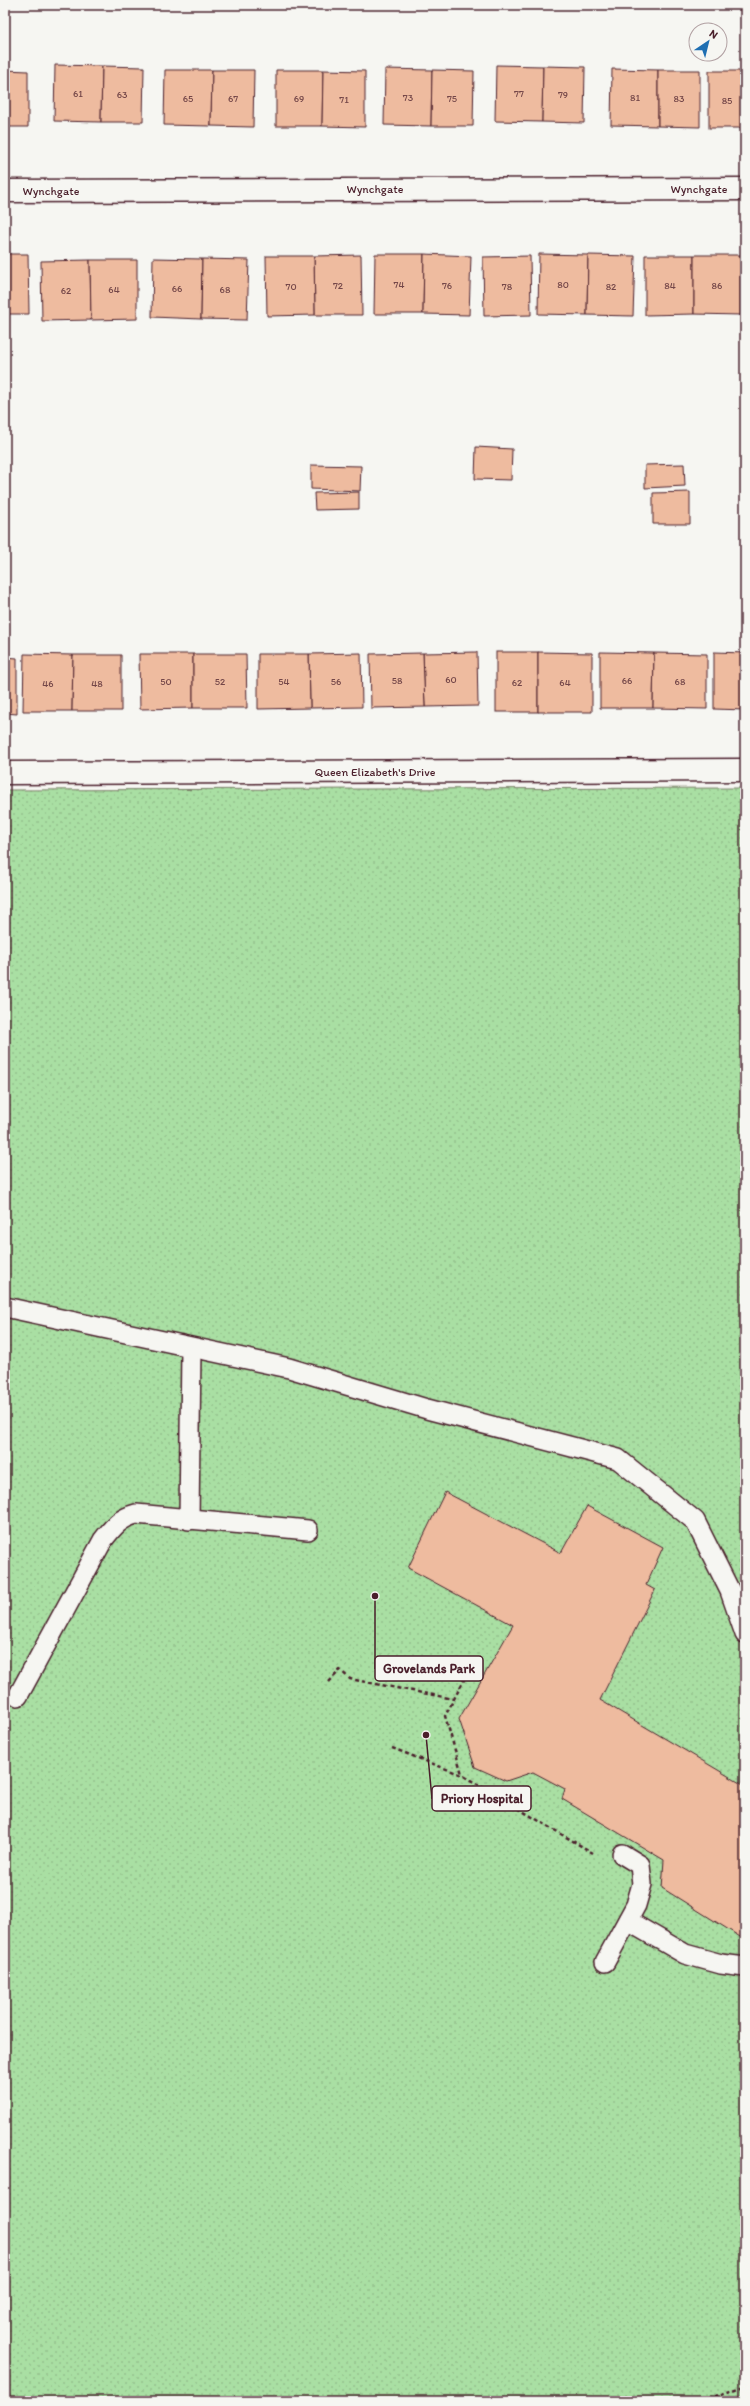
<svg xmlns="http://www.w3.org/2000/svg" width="750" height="2406" font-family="Itim,sans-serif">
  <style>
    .park { fill: url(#park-dots); stroke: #7a7f67 }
    .building { fill: #eebb9f; stroke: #4a1f2b }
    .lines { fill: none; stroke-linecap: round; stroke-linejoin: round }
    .service-casing { stroke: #4a1f2b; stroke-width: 22 }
    .minor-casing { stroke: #4a1f2b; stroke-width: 25 }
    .path { stroke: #4a1f2b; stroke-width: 2.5; stroke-dasharray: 4 3; stroke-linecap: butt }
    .service { stroke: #f6f6f2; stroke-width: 19 }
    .minor { stroke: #f6f6f2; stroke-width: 22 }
    .labels { text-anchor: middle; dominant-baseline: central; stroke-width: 3; stroke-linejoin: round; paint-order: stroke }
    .number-label { font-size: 10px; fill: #734648 }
    .street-label { font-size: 12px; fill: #4a1f2b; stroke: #f6f6f2 }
    .leader { fill: none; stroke: #4a1f2b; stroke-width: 1.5 }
    .callout-dot { fill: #4a1f2b; stroke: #f6f6f2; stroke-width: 1.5 }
    .callout { fill: #f6f6f2; stroke: #4a1f2b; stroke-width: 1.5 }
    .callout-label { font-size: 13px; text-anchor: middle; font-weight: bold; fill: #4a1f2b }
  </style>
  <defs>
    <pattern id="park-dots" width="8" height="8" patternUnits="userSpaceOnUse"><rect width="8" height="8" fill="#a9dfa3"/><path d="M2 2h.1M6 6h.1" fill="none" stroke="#93bf8c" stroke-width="1.8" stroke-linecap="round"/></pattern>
  </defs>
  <rect width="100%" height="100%" fill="#f6f6f2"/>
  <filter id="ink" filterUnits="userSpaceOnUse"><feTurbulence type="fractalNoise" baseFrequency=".025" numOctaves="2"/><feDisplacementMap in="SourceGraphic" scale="8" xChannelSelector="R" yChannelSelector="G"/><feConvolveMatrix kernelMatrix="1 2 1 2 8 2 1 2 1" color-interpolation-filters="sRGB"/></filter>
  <g filter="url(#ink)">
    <path class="park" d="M745,788V2401H5V790Z"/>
    <g class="building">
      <path d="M55,65L102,66L101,122L54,121Z"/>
      <path d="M496,65L543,66L542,122L495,121Z"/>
      <path d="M102,66L144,67L143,122H101Z"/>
      <path d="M543,66L585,67L584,123L542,122Z"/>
      <path d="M385,69L432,70L431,126L384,125Z"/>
      <path d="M612,69L658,70V126L611,125Z"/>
      <path d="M5,70L28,71V127H5Z"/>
      <path d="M165,70H212L211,126L164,125Z"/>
      <path d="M212,70H254L253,127L211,126Z"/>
      <path d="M276,70H323L322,126H276Z"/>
      <path d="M323,70L365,71V127L322,126Z"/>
      <path d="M432,70L474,71L473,126H431Z"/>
      <path d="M658,70H700V127L658,126Z"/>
      <rect x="709" y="71" width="36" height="57"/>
      <path d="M5,254H28L29,314H5Z"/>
      <path d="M375,254H424L423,314H374Z"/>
      <path d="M424,254L471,256L469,315L423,314Z"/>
      <path d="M539,254L588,255L587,315L538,314Z"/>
      <path d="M361,255L362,315H315L314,256Z"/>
      <path d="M588,255L635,256L633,316L587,315Z"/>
      <path d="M645,255H694V314L645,315Z"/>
      <path d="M694,255H741V315L694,314Z"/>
      <path d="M266,256H314L315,315L267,316Z"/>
      <path d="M530,256L531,315L484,316L483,257Z"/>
      <path d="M153,258L202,259L201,319L152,317Z"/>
      <path d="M202,259L249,260L247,320L201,319Z"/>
      <path d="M90,260L91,320L42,321L41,261Z"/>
      <path d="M90,260H137V319L91,320Z"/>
      <path d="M476,447L512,449L511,480L475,479Z"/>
      <path d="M684,464L685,486L645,488V465Z"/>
      <path d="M311,465L361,466L360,491L311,489Z"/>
      <path d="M359,492V509L315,510L314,493Z"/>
      <path d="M690,492V524H653V493Z"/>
      <path d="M477,652L478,706L425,707L423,653Z"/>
      <rect x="496" y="652" width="42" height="60"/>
      <path d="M538,652L592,653V712H538Z"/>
      <path d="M600,652L654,653L653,708H600Z"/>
      <path d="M714,652L745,653V710L714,709Z"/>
      <path d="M361,653L362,707L310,708L309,654Z"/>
      <path d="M423,653L425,707L371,708L370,654Z"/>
      <path d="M654,653L707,654V709L653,708Z"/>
      <path d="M24,654L73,655L72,711H23Z"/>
      <path d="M139,654H193V708L140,709Z"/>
      <path d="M193,654H246L247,708H193Z"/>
      <path d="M258,654H309L310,708L258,709Z"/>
      <path d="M73,655H121V711H72Z"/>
      <path d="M5,657L17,658V714L5,713Z"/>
      <path d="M445,1492L561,1553L587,1506L663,1547L646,1585L655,1590L600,1700L745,1786V1940L662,1888L664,1860L562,1799L565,1789L533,1772L506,1781L475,1767L459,1719L513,1625L408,1568Z"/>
    </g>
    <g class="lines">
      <defs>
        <g id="service">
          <path d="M5,1307L289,1368L427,1409L618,1459L695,1521L730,1591L745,1634"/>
          <path d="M189,1520L191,1348"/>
          <path d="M18,1696L103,1540C113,1527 120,1518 136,1514L308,1530"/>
          <path d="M628,1921L685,1954L721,1964L745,1967"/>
          <path d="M605,1962L636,1905L642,1884L640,1865L622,1854"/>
        </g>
        <g id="minor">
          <path d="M5,191L745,189"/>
          <path d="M5,773L745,770"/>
        </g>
      </defs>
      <use href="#service" class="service-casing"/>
      <use href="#minor" class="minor-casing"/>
      <g class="path">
        <path d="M442,1659L464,1680L445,1716L462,1774"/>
        <path d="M329,1682L340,1670L350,1679L454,1699"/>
        <path d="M392,1748L462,1775L593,1853"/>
        <path d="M701,2401L745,2386"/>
      </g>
      <use href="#service" class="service"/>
      <use href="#minor" class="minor"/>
    </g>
  </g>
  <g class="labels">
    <g class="number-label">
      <text x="78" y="93">61</text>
      <text x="519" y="93">77</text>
      <text x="122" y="94">63</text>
      <text x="563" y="94">79</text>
      <text x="408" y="97">73</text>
      <text x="635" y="97">81</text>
      <text x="188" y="98">65</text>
      <text x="233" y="98">67</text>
      <text x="299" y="98">69</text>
      <text x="452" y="98">75</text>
      <text x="679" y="98">83</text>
      <text x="344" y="99">71</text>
      <text x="727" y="100">85</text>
      <text x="399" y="284">74</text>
      <text x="563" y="284">80</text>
      <text x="338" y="285">72</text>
      <text x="447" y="285">76</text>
      <text x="670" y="285">84</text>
      <text x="717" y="285">86</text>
      <text x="291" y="286">70</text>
      <text x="507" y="286">78</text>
      <text x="611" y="286">82</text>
      <text x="177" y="288">66</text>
      <text x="114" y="289">64</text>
      <text x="225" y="289">68</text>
      <text x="66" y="290">62</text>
      <text x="451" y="679">60</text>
      <text x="397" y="680">58</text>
      <text x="627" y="680">66</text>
      <text x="166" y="681">50</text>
      <text x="220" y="681">52</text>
      <text x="284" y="681">54</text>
      <text x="336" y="681">56</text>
      <text x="680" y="681">68</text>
      <text x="517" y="682">62</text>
      <text x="565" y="682">64</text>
      <text x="48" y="683">46</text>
      <text x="97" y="683">48</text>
    </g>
    <g class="street-label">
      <text x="375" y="189">Wynchgate</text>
      <text x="699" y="189">Wynchgate</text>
      <text x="51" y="191">Wynchgate</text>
      <text x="375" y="772">Queen Elizabeth's Drive</text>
    </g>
  </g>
  <path class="leader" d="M375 1596L375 1669M426 1735L432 1799"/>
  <g class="callout-dot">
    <circle cx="375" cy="1596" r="4"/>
    <circle cx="426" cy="1735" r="4"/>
  </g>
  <g class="callout">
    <rect x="375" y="1656" width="108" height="25" rx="4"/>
    <rect x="432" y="1786" width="99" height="25" rx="4"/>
  </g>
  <g class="callout-label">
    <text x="429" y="1673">Grovelands Park</text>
    <text x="482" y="1803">Priory Hospital</text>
  </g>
  <rect width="750" height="2406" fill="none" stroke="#f6f6f2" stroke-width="20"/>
  <rect x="10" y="10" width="730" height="2386" fill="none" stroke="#4a1f2b" stroke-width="1.5" filter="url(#ink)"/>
  <g transform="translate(708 42) rotate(35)"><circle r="19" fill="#f6f6f2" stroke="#b1a0a2"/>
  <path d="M0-3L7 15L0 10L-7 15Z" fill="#1f6fb2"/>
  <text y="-6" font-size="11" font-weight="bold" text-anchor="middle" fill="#4a1f2b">N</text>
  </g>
</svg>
